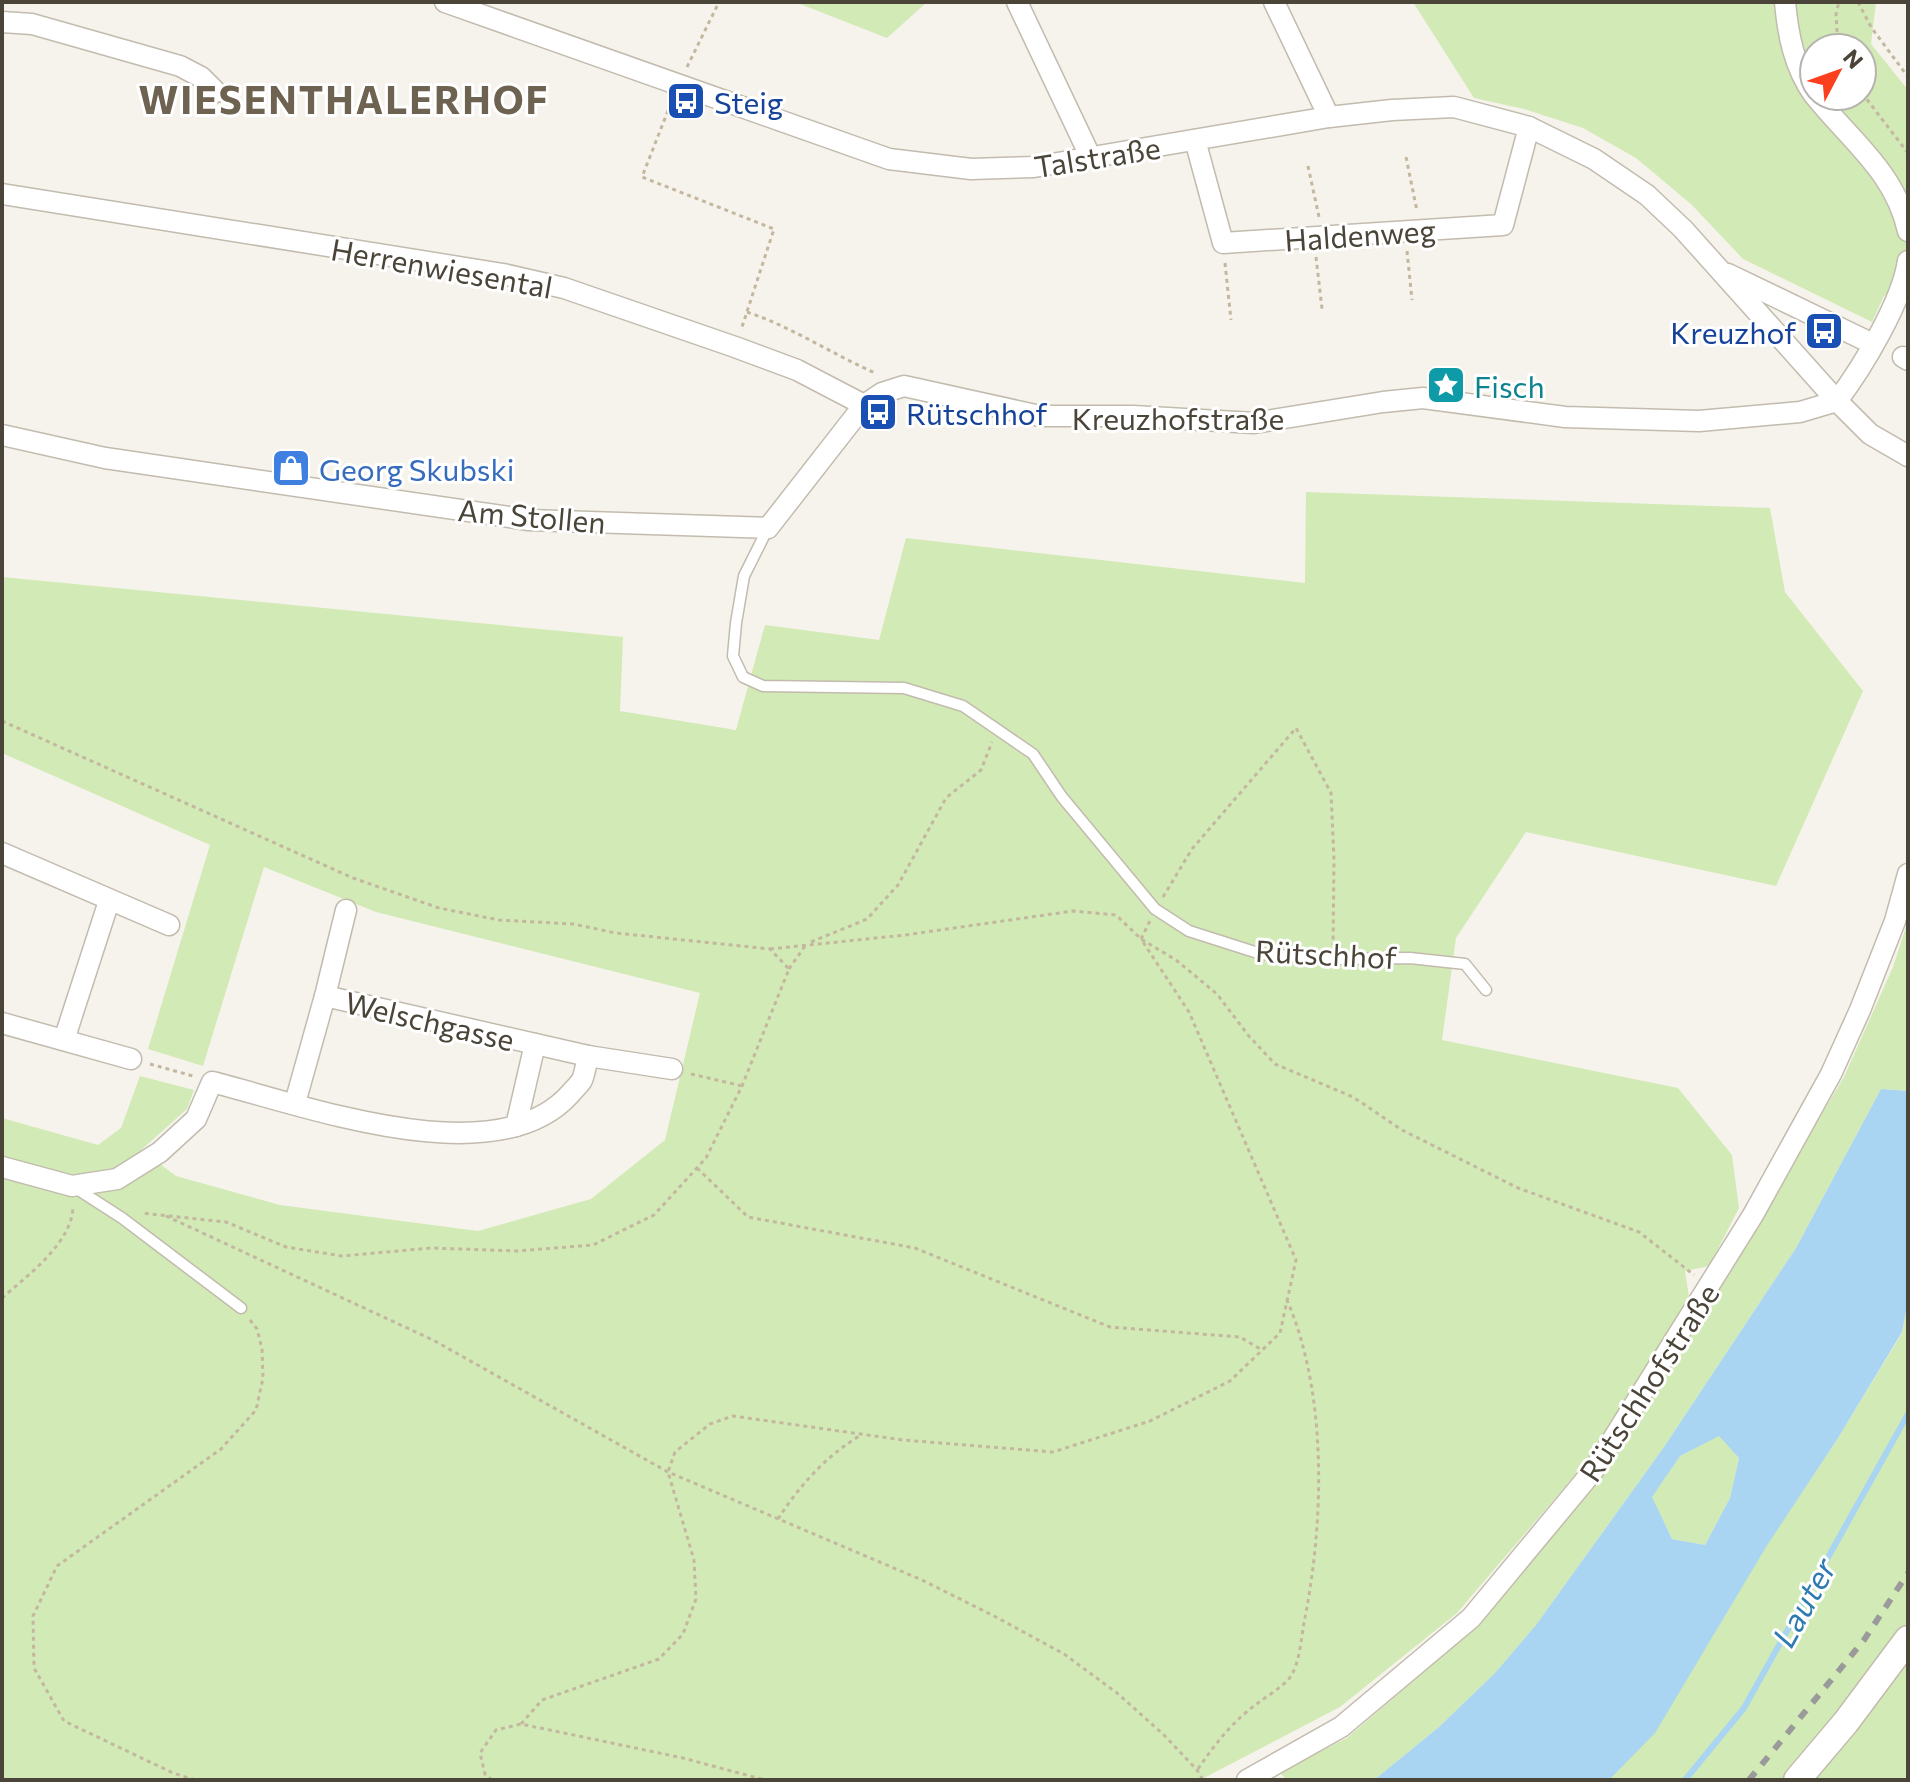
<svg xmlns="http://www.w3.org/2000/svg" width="1910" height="1782" font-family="Commissioner,sans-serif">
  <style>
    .green { fill: #d2eab5; fill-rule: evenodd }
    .water { fill: #a9d4f2; fill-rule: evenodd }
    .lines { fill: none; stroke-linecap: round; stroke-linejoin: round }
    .stream { stroke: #a9d4f2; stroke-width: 6 }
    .service-casing { stroke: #c2bbae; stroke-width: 13 }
    .minor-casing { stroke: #c2bbae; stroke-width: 23 }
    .tertiary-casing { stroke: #c2bbae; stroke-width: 29 }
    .path { stroke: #c4b79f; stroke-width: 3; stroke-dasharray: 4 4; stroke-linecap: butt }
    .service { stroke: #fff; stroke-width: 10 }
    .minor { stroke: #fff; stroke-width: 20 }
    .tertiary { stroke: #fff; stroke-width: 26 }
    .rail { stroke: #9a9a9a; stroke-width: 6; stroke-dasharray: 10 10; stroke-linecap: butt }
    .labels { text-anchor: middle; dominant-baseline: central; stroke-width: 6; stroke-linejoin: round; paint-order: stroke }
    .transit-label { font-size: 30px; fill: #164399; stroke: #fff; text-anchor: start }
    .street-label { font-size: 30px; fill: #4b4439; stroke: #fff }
    .culture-label { font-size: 30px; fill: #0d838f; stroke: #fff; text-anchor: start }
    .shop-label { font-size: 30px; fill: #366cbe; stroke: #fff; text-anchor: start }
    .water-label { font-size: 32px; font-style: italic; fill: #2e7ab2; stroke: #fff }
    .district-label { font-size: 38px; font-weight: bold; letter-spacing: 2px; fill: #6e6250; stroke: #fff }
  </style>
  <rect width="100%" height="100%" fill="#f6f3ec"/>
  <g class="green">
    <path d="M795,2H927L887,38Z"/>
    <path d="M1413,2H1876L1871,44L1908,90V285L1884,296L1872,322L1743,259L1692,205L1636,158L1583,128L1524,109L1474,98ZM1814,48H1862V96H1814Z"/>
    <path d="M1306,492L1770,508L1785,592L1863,691L1776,886L1526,832L1456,938L1442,1040L1678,1088L1732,1155L1739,1208L1709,1266L1685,1271L1689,1297L1586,1462L1457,1613L1340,1707L1200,1780H2V1118L98,1145L121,1128L140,1076L194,1090L187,1109L141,1150L176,1176L280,1205L478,1231L591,1199L665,1140L700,993L376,912L264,867L203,1066L148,1049L210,845L2,753V577L623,637L620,711L736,730L765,625L879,640L906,538L1305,583Z"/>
    <path d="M1908,921V1091L1881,1089L1796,1248L1664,1447L1536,1625L1495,1673L1439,1727L1374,1780H1286L1280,1772L1347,1738L1477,1626L1759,1219L1844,1077L1893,967Z"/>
    <path d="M1908,1301V1780H1609L1838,1438L1902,1333Z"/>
    <path d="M1719,1435L1739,1458L1730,1498L1705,1545L1672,1539L1651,1497L1680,1456Z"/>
  </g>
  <path class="water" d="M1881,1089L1908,1091V1301L1902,1332L1838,1438L1766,1547L1655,1733L1609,1780H1374L1439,1727L1495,1673L1536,1625L1664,1447L1796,1248ZM1719,1436L1739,1458L1730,1498L1705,1545L1672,1539L1652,1497L1680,1456Z"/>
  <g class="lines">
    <path class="stream" d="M1685,1780L1744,1708L1908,1414"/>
    <defs>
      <g id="service">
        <path d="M768,528L744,576L736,623L733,656L743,677L763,686L904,688L963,706L1033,754L1062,797L1155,909L1189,931L1261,954L1333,959L1410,958L1465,964L1486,990"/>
        <path d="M74,1187L122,1218L241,1308"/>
      </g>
      <g id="minor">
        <path d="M445,2L889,159L971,169L1034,167L1329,117L1392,110L1454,107L1529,127L1594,159L1647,195L1683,229L1837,401C1862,368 1902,302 1908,261"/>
        <path d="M1017,2L1091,158"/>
        <path d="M1274,2L1329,117"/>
        <path d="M1785,2C1788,35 1794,67 1814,95"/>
        <path d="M2,22L32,24L180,66L201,77L216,92"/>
        <path d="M1815,96C1851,141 1895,172 1908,231"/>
        <path d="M1195,140L1223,243L1503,225L1529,127"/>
        <path d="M2,194L503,274L564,288L735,347L797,370L864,405"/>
        <path d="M1728,274L1873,344"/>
        <path d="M1903,357L1908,360"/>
        <path d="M2,435L105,458L529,520L768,528L864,405L882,393L904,386L1040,416H1133L1254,423L1383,402L1423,398L1565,417L1699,421L1800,412L1837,401L1870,434L1908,456"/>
        <path d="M2,853L169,925"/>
        <path d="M325,996L588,1056L672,1069"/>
        <path d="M2,1023L131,1059"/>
        <path d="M64,1040L109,901"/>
        <path d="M295,1103L325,996L346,910"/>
        <path d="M516,1126L535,1044"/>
        <path d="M2,1167L72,1186L117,1179L160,1152L196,1119L212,1082C304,1105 496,1177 570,1094C573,1090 579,1085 582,1080C585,1073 586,1064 588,1056"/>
        <path d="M1247,1780L1341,1727L1471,1618L1593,1471L1753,1215L1831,1074L1860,1010L1895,921L1908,874"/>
      </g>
      <path id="tertiary" d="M1797,1780L1846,1722L1908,1639"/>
    </defs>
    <use href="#service" class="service-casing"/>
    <use href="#minor" class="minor-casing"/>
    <use href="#tertiary" class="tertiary-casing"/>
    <g class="path">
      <path d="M1858,2L1871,27L1908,77"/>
      <path d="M1838,48L1836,14L1839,2"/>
      <path d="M687,67L719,2"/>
      <path d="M1862,93L1908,153"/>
      <path d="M671,103L642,177L774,229L741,330"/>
      <path d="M1406,157L1417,211"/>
      <path d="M1308,166L1319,217"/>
      <path d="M1407,251L1412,300"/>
      <path d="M1316,257L1322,309"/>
      <path d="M1225,263L1231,320"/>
      <path d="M747,312C792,327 832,354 875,373"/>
      <path d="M2,721L353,878L439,908L499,920L573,924L616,933L770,949L789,969L742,1086L706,1158L654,1215L593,1245L517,1251L431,1248L342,1256L286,1247L226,1222L141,1213"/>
      <path d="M1163,897L1192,849L1296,728L1331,793L1334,860L1333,945"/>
      <path d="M1141,939L1150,921"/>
      <path d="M811,942L867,919L898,885L946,798L981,770L992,742"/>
      <path d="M770,949L905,935L1073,911L1116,915L1141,939L1176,960L1217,994L1248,1035L1275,1064L1353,1097L1402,1130L1518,1188L1639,1232L1694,1275"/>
      <path d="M789,969L805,946"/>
      <path d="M150,1064L193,1076"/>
      <path d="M691,1074L742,1086"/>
      <path d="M697,1168L748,1217L915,1248L1110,1327L1240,1337L1262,1350"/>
      <path d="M166,1216L433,1340L668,1472L922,1580L994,1616L1064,1654L1117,1693L1164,1735L1197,1770L1203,1780"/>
      <path d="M2,1298C27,1276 73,1242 73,1206"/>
      <path d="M778,1519C799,1486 827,1455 861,1435"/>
      <path d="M521,1724L542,1700L659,1659L683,1634L696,1599L694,1560L668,1472L675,1452L710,1424L733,1416L903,1440L1053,1452L1150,1421L1230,1381L1280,1333L1296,1260L1189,1012L1141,939"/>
      <path d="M1198,1769C1213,1747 1228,1727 1249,1710C1259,1701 1285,1686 1291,1676C1300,1661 1301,1639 1304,1623C1324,1523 1328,1395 1287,1300"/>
      <path d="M195,1780L173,1773L64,1721L34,1668L33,1616L57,1566L221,1449L256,1410L263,1378L262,1349L257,1329L250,1320"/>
      <path d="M492,1780L485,1774L480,1753L496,1730L521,1724L683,1758L765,1780"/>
    </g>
    <use href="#service" class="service"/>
    <use href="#minor" class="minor"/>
    <use href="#tertiary" class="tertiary"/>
    <path class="rail" d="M1749,1780L1864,1640L1908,1573"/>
  </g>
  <defs>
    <symbol id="bus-square" viewBox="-11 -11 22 22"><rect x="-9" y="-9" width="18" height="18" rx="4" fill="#1a4fb4" stroke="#fff"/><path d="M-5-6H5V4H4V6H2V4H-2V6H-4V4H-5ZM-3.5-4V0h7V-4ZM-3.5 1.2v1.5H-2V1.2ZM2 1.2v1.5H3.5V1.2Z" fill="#fff"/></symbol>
    <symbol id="sight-square" viewBox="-11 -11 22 22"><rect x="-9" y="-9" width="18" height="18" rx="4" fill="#0f9aa8" stroke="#fff"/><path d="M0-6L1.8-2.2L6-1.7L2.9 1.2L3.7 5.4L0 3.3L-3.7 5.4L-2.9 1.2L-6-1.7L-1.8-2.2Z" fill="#fff"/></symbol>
    <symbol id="shop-square" viewBox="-11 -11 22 22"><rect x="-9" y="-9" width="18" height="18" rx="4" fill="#3f7fe0" stroke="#fff"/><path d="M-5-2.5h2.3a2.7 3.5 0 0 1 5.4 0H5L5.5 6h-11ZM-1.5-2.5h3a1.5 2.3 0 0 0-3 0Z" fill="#fff"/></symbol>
  </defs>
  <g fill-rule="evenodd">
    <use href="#bus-square" x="664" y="79" width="44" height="44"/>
    <use href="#bus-square" x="1802" y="309" width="44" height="44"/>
    <use href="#sight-square" x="1424" y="363" width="44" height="44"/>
    <use href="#bus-square" x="856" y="390" width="44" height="44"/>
    <use href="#shop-square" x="269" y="446" width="44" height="44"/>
  </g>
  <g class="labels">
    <g class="transit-label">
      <text x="714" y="101">Steig</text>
      <text x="1796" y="331" text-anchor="end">Kreuzhof</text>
      <text x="906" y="412">Rütschhof</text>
    </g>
    <g class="street-label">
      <text transform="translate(1097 156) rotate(-9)">Talstraße</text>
      <text transform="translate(1360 234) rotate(-4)">Haldenweg</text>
      <text transform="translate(442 267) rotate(10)">Herrenwiesental</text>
      <text x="1178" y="417">Kreuzhofstraße</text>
      <text transform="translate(532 515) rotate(5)">Am Stollen</text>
      <text transform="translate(1326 953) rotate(3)">Rütschhof</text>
      <text transform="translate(430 1020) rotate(13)">Welschgasse</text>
      <text transform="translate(1648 1382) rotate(-57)">Rütschhofstraße</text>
    </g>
    <g class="culture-label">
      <text x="1474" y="385">Fisch</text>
    </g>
    <g class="shop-label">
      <text x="319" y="468">Georg Skubski</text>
    </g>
    <g class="water-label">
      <text transform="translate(1803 1602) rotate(-61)">Lauter</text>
    </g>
    <g class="district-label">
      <text x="344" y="98">WIESENTHALERHOF</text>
    </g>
  </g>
  <rect width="1910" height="1782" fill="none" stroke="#4b4439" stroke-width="8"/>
  <g transform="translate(1838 72) rotate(49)"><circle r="38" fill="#ffffff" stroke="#b7b4b0" stroke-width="2"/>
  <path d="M0-6L14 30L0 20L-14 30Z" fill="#fc3f1d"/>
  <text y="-12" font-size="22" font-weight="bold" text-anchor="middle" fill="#4b4439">N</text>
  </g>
</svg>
